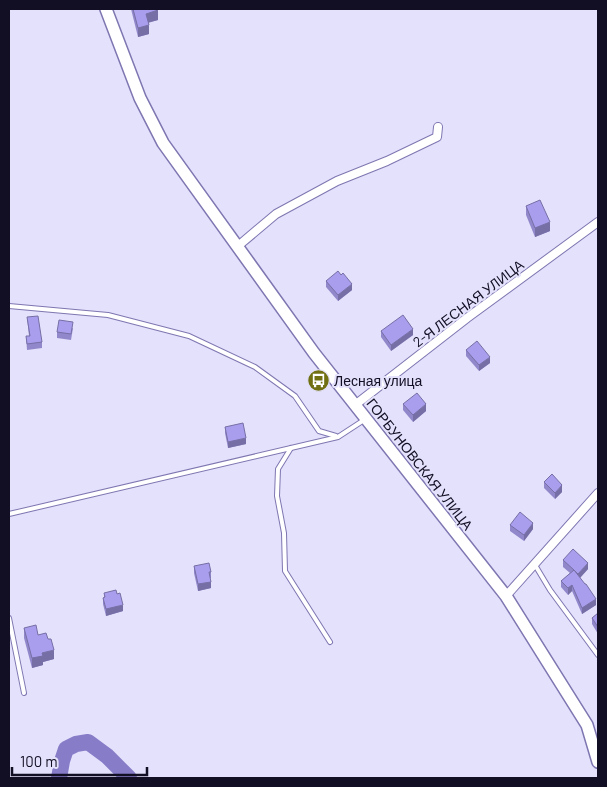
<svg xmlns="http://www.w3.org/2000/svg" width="607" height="787" font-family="Barlow,sans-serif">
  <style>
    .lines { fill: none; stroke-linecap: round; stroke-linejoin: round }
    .river { stroke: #877cc8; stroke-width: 16 }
    .lane-casing { stroke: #7e76b1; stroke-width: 6 }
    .street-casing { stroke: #7e76b1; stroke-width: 10 }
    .secondary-casing { stroke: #7e76b1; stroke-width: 14 }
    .lane { stroke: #fff; stroke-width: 4 }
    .street { stroke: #fff; stroke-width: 8 }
    .secondary { stroke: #fff; stroke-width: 11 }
    .wall { fill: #9188cc }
    .shaded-wall { fill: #766fa6 }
    .building { fill: #a99eed; stroke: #766fa6 }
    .labels { text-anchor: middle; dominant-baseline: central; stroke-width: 4; stroke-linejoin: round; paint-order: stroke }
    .street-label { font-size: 14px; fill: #120e24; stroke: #e3e1fb }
    .poi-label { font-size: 14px; fill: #120e24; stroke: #e3e1fb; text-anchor: start }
  </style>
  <rect width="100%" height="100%" fill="#e3e1fb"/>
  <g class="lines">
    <path class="river" d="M59,778L62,761L66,749L76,744L88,742L107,756L129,778"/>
    <defs>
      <g id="lane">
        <path d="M9,306L108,315L189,336L255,367L295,396L319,431L336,436"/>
        <path d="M291,448L278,469L277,496L284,533L285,571L330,642"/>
        <path d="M9,514L338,437L364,420"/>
        <path d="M535,565L550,590L598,655"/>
        <path d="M9,618L24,693"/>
      </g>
      <g id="street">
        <path d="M238,246L276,214L337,181L387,161L437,137L438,127"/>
        <path d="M355,405L467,318L598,222"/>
        <path d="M506,596L598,493"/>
      </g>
      <path id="secondary" d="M106,9L140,98L163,143L314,353L506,596L587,725L598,762"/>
    </defs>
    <use href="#lane" class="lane-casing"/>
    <use href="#street" class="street-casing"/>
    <use href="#secondary" class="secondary-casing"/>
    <use href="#lane" class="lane"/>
    <use href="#street" class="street"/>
    <use href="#secondary" class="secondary"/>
  </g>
  <g class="wall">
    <path d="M131,9H158V20L148,23L149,34L138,37Z"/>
    <path d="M526,206L550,231L535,237L526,215Z"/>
    <path d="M326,281L352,290L338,301L326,287Z"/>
    <path d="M27,317L42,342V348L27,350L26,336H29Z"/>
    <path d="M73,328L71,340L57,338V332Z"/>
    <path d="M381,331L413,335L391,351L381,337Z"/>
    <path d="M466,350L490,363L479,371L466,356Z"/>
    <path d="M403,404L426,411L413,422L403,410Z"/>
    <path d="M225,427L246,444L228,448L225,433Z"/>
    <path d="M544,482L562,492L555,499L544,488Z"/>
    <path d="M510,525L533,529L524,541L510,531Z"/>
    <path d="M563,560L588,569L580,578L596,605L582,614L572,591L568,595L561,587V581L570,573L563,567Z"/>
    <path d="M194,566L211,572V578H210L211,588L198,591L194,573Z"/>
    <path d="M104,593L123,611L106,616L103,604V598L104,597Z"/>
    <path d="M598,613V634L592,624V618Z"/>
    <path d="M24,628L38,635L54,659L43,662V665L32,668L24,638Z"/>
  </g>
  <g class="shaded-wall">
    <path d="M158,10V20L146,23V14Z"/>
    <path d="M149,25V34L138,37V28Z"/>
    <path d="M550,222V231L535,237V228Z"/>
    <path d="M352,284V290L338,301V295Z"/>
    <path d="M413,329V335L391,351V345Z"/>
    <path d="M490,357V363L479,371V365Z"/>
    <path d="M426,404V411L413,422V415Z"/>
    <path d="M246,438V444L228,448V442Z"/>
    <path d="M562,485V492L555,499V493Z"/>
    <path d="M533,523V529L524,541V535Z"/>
    <path d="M588,563V569L578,580V574Z"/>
    <path d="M211,582V588L198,591V584Z"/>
    <path d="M572,585V591L568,595V588Z"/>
    <path d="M596,599V605L582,614V608Z"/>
    <path d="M123,605V611L106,616V609Z"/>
    <path d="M54,650V659L43,662V665L32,668V658L42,653Z"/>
  </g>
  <g class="building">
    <path d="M133,9H158V10L146,14L149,25L138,28Z"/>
    <path d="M540,200L550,222L535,228L526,206Z"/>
    <path d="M338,271L341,275L343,273L352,284L338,295L326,281Z"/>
    <path d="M403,315L413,329L391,345L381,331Z"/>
    <path d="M38,316L42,342L27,344L26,336H30L27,317Z"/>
    <path d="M59,320L73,322L71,334L57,332Z"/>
    <path d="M477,341L490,357L479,365L466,350Z"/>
    <path d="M417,393L426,404L413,415L403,404Z"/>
    <path d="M243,423L246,438L228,442L225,427Z"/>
    <path d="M552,474L562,485L555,493L544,482Z"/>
    <path d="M520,512L533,523L524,535L510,525Z"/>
    <path d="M573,549L588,563L578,574L574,570L585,584H586L596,599L582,608L572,585L568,588L561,581L574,570L563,560Z"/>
    <path d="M209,563L211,572H209L211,582L198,584L194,566Z"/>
    <path d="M116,590L117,594L120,593L123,605L106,609L103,598L105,597L104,593Z"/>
    <path d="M598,613V627L592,618Z"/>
    <path d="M36,625L38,635L46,633L48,639H51L54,650L42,653L43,656L32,658L24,628Z"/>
  </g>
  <defs>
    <symbol id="bus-disc" viewBox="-11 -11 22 22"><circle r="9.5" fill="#707013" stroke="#e3e1fb"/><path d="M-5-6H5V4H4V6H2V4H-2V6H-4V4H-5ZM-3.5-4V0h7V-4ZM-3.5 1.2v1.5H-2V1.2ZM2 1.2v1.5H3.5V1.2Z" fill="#fff"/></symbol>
  </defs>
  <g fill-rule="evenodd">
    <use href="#bus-disc" x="306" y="368" width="25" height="25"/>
  </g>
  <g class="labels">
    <g class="street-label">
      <text transform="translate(468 303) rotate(-37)">2-Я ЛЕСНАЯ УЛИЦА</text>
      <text transform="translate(420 464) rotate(52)">ГОРБУНОВСКАЯ УЛИЦА</text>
    </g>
    <g class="poi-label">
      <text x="334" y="380">Лесная улица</text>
    </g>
  </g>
  <rect width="607" height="787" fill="none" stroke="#120e24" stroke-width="20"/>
  <path d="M12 767v8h135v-8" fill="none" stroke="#120e24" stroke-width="2.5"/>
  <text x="20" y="767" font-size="15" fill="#120e24" stroke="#e3e1fb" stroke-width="4" paint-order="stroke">100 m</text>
</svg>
